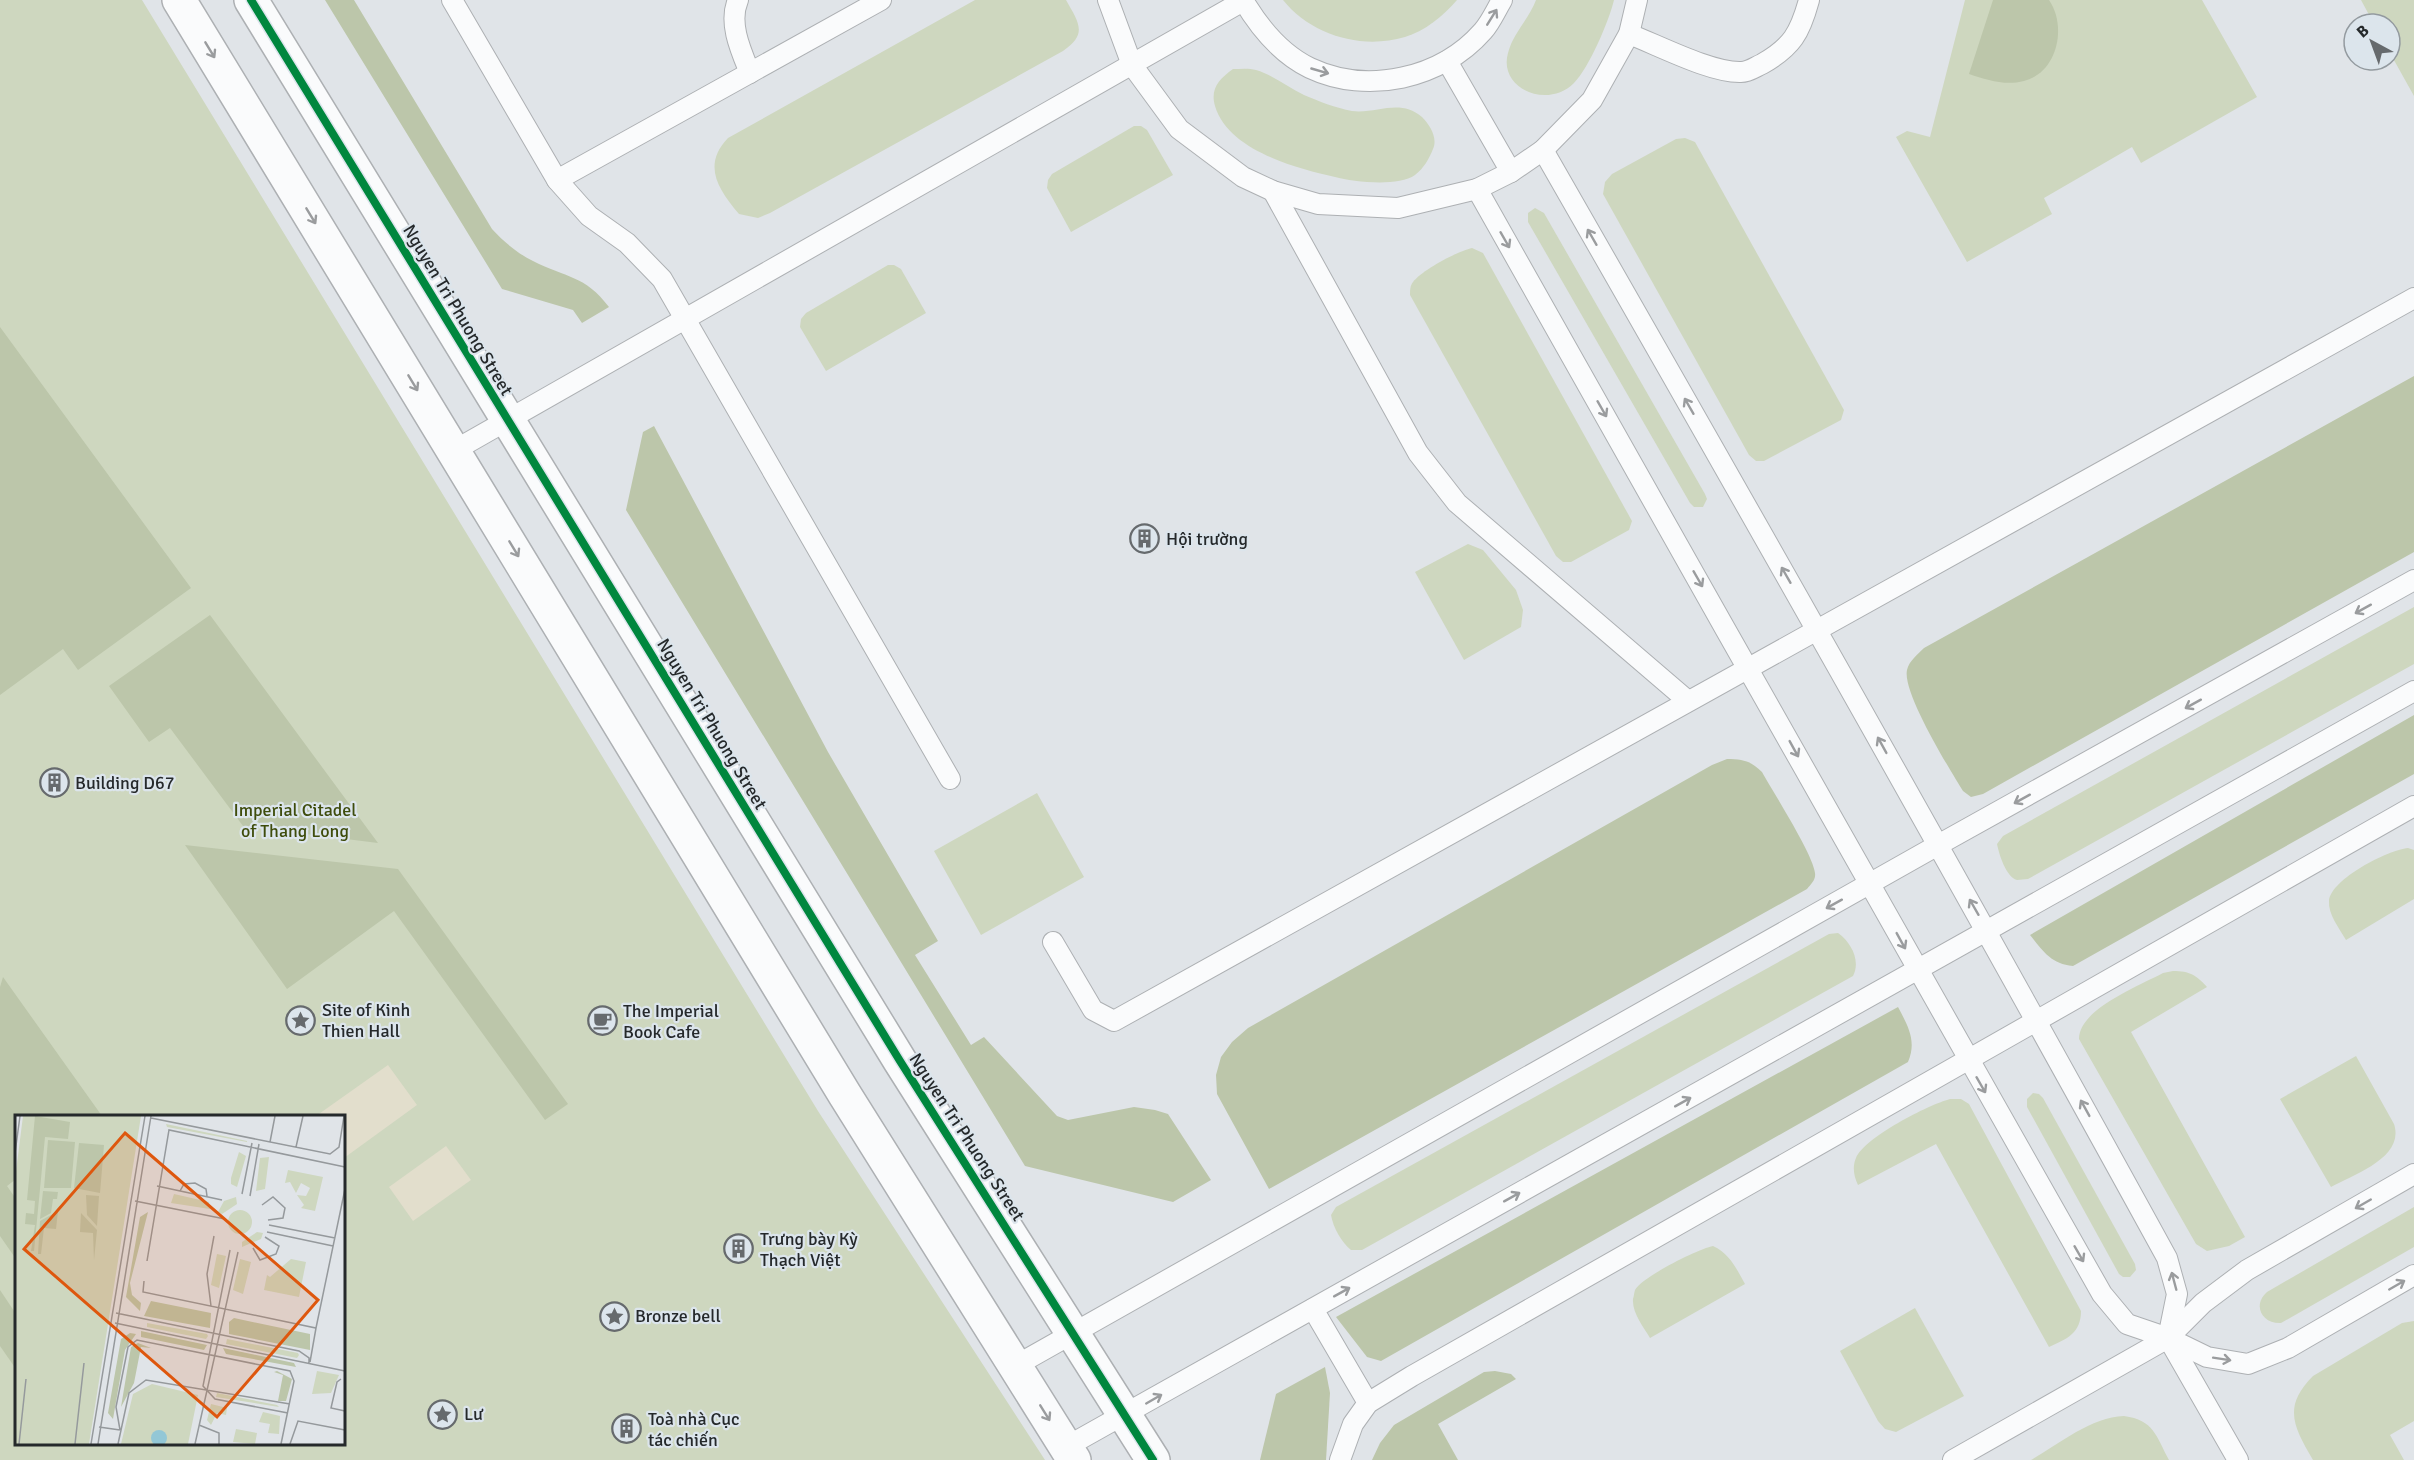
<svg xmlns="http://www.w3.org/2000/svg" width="2414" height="1460" font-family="Signika,sans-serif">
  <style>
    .green { fill: #ced7bf; fill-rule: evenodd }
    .forest { fill: #bcc6aa }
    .sand { fill: #e2decc }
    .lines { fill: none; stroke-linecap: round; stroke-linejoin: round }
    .service-casing { stroke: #adb0b3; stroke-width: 22 }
    .tertiary-casing { stroke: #adb0b3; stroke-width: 36 }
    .service { stroke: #fafbfc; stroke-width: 20 }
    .tertiary { stroke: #fafbfc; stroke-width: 33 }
    .cycleway-casing { stroke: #dce5ec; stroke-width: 11 }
    .cycleway { stroke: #00873e; stroke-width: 8 }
    .oneway { stroke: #9a9c9e }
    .labels { text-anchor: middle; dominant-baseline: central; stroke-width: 4.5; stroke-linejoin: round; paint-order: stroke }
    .street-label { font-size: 18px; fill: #25292b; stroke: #dce5ec }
    .poi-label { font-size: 18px; fill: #25292b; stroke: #dce5ec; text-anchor: start }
    .park-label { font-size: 18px; fill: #3e4c0c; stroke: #dce5ec }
    .inset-road { fill: none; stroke: #95999c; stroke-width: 1.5 }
    .view { fill: #de570e; fill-opacity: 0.15; stroke: #de570e; stroke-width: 3 }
    .inset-edge { fill: none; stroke: #25292b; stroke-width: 3 }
  </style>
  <rect width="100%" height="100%" fill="#e0e4e8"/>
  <g class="green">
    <path d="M0,0H142L818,1111L1045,1460H0ZM16,1116H344V1444H16Z"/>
    <path d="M975,0H1066C1079,23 1088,34 1063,51L770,213L758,218L739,214C718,189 702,165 728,138Z"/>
    <path d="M1283,0H1457C1443,16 1425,31 1405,37C1361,50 1311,35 1283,0Z"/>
    <path d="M1536,0H1614C1609,21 1589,68 1574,83C1547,110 1498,88 1508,53C1513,33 1529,19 1536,0Z"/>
    <path d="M1965,0H2202L2257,97L2141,163L2132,147L2044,198L2052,214L1967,262L1896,137L1907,131L1930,137Z"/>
    <path d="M2361,0H2414V96L2390,53V24H2374Z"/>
    <path d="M1233,69C1240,69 1249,68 1256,70C1273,75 1288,87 1304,95C1318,101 1336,108 1352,111C1377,114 1400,98 1422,117C1430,125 1438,138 1433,149C1429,159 1424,168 1415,175C1398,187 1354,182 1335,177C1295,168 1228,150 1215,106C1210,89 1219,79 1233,69Z"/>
    <path d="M1134,126H1141L1147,130L1173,175L1071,232L1047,188L1048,180L1052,174Z"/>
    <path d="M1685,138L1695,142L1844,410L1841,420L1764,461H1756L1749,455L1603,194L1605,182L1612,174L1676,139Z"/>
    <path d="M1535,208L1544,213L1705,494L1707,499L1703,507H1694L1690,503L1528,222V213Z"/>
    <path d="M1472,248L1483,253L1632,521L1629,530L1571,562H1563L1556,556L1410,295C1410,290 1410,286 1413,282C1422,270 1458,251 1472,248Z"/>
    <path d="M888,265H894L901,269L926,313L826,371L800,327L801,319L806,313Z"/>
    <path d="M1468,544L1483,550L1516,590L1523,610L1521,627L1464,660L1415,572Z"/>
    <path d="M2414,607V664L2028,879C2024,879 2021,880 2017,880C2006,877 1999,854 1997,844L2003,836Z"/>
    <path d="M1037,793L1084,877L981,935L934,851Z"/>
    <path d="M2408,848L2414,850V899L2346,940C2339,928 2328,914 2329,901C2331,879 2388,850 2408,848Z"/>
    <path d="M1838,933C1851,942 1861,961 1853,976L1362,1250H1351C1341,1242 1333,1227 1331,1215L1336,1207L1829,934Z"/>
    <path d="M2173,971C2190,971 2196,975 2207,987L2131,1032L2245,1237L2229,1246L2207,1251L2196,1244L2079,1039C2079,1009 2139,986 2163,973Z"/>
    <path d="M2356,1056L2394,1124C2405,1157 2355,1174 2331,1187L2280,1099Z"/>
    <path d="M2033,1093L2039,1094L2043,1098L2135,1264L2136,1270L2130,1277H2123L2119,1274L2027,1107V1099Z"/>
    <path d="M1950,1099H1961L1969,1104L2081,1311C2081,1333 2067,1339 2049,1347L1936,1144L1858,1185C1854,1177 1852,1167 1856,1158C1865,1137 1928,1105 1950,1099Z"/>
    <path d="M2414,1207V1247L2281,1323C2262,1324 2252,1305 2267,1292Z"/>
    <path d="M1713,1246C1730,1254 1736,1268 1745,1284L1650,1338C1643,1326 1632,1313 1633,1299C1634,1296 1634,1293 1635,1290C1642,1277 1698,1249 1713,1246Z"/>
    <path d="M1915,1308L1964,1396L1896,1432L1885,1429L1878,1421L1840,1351Z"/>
    <path d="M2414,1321V1421L2390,1435L2404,1460H2313C2294,1427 2282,1407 2313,1376L2402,1323Z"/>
    <path d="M2124,1416C2154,1420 2156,1436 2169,1460H2031C2059,1444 2091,1417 2124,1416Z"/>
  </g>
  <g class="forest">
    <path d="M325,0H354L492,229C504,242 517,253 533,261C566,278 585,275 609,307L582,323L573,310L502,289Z"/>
    <path d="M1993,0H2049C2067,26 2058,72 2024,81C2005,86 1987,80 1969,74Z"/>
    <path d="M0,327L191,588L78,670L63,649L0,695Z"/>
    <path d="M2414,376V552L1983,794L1971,797L1963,791C1950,770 1902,692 1907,670C1909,661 1918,654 1924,648Z"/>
    <path d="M654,426L828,752L938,941L915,955L971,1045L984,1037L1057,1116L1068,1120L1134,1107L1155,1110L1168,1114L1211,1180L1173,1202L1025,1166L626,510L643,432Z"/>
    <path d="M210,615L378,843L243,826L170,728L149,742L109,686Z"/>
    <path d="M2414,715V774L2073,966C2051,964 2043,951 2030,935Z"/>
    <path d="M1727,759C1743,759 1751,761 1762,772C1773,792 1813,854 1815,873C1816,880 1811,884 1807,889L1269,1189L1217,1094L1216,1075L1221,1057L1232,1042L1248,1028L1712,765Z"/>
    <path d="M185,845L398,869L568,1104L545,1120L394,911L287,989Z"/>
    <path d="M3,977L102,1116H16V1179L7,1186L16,1199V1259L0,1236V987Z"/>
    <path d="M1898,1007C1908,1026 1917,1041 1908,1062L1381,1361L1367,1357L1336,1317Z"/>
    <path d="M0,1290L16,1314V1369L0,1346Z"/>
    <path d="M1325,1367L1330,1393L1326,1460H1260L1276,1394Z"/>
    <path d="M1495,1371L1511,1374L1516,1379L1438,1424L1458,1460H1372L1380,1443L1394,1425L1484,1372Z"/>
  </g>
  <g class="sand">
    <path d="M388,1065L417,1105L344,1158V1116H316Z"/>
    <path d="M446,1146L471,1180L413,1221L389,1187Z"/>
  </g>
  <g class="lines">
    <defs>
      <g id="service">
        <path d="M452,0L557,180L589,216L627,243L662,279L950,779"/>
        <path d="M738,0C728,23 741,51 750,73"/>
        <path d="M1108,0L1132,65L1179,129L1243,177L1273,191L1318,204L1398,208L1477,189L1511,172L1543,150L1592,100L1629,34L1637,0"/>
        <path d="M1243,0C1259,27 1281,54 1310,68C1367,95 1441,79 1483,31C1491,22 1496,10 1502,0"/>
        <path d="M1629,34C1658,45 1711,73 1741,72C1749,72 1755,67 1762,64C1792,47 1800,33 1809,0"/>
        <path d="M1447,61L1511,172"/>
        <path d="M1543,150C1754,518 1963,886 2167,1258L2177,1294L2168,1338L2238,1460"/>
        <path d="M557,180L881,0"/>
        <path d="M1477,189C1686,557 1891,927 2102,1294L2127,1324L2168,1338L2207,1357L2248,1364L2288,1348L2414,1275"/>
        <path d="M1273,191L1418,453L1457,503L1688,701"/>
        <path d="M455,450L1243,1"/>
        <path d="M1053,942L1093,1010L1114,1021L2414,298"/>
        <path d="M1313,1309L1368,1403"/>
        <path d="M1015,1366L1938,845L2414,580"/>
        <path d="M1066,1447L2414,691"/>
        <path d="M1340,1460L1353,1424L1368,1403L1412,1376L2414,806"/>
        <path d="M1953,1460L2168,1338L2203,1303L2247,1270L2414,1174"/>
      </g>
      <g id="tertiary">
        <path d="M179,0L845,1095L1074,1460"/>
        <path d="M251,0L900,1061L1153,1460"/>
      </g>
    </defs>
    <use href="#service" class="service-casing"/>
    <use href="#tertiary" class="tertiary-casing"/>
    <use href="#service" class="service"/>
    <use href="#tertiary" class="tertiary"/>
    <defs>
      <path id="cycleway" d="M251,0L900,1061L1153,1460"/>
    </defs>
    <use href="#cycleway" class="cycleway-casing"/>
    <use href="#cycleway" class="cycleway"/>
  </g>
  <defs><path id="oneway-shaft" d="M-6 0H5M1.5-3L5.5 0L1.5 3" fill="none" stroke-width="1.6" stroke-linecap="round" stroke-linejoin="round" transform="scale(1.5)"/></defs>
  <g class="oneway">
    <use href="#oneway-shaft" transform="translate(1492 17) rotate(-58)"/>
    <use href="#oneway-shaft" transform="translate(210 50) rotate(59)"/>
    <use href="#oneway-shaft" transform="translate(1320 71) rotate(16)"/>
    <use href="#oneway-shaft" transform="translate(311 216) rotate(59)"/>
    <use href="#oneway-shaft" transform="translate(1592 237) rotate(-120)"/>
    <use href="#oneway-shaft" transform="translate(1505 240) rotate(60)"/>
    <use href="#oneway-shaft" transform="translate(413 383) rotate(59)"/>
    <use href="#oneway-shaft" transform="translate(1689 406) rotate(-120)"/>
    <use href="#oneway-shaft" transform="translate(1602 409) rotate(60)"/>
    <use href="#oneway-shaft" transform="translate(514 549) rotate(59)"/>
    <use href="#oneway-shaft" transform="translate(1786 575) rotate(-120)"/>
    <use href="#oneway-shaft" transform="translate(1698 579) rotate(60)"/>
    <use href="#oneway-shaft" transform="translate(2363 609) rotate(151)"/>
    <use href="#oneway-shaft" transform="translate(2193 704) rotate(151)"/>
    <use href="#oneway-shaft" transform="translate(1882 745) rotate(-119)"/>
    <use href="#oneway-shaft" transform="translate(1794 749) rotate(61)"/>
    <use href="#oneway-shaft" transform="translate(2022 799) rotate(151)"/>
    <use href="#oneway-shaft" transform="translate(1834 904) rotate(151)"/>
    <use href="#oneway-shaft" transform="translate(1974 907) rotate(-120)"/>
    <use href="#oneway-shaft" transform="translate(1901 941) rotate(61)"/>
    <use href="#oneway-shaft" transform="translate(1981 1085) rotate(60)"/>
    <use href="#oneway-shaft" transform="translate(1683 1102) rotate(-29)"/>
    <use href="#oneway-shaft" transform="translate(2085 1108) rotate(-119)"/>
    <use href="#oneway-shaft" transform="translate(1512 1197) rotate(-29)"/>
    <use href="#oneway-shaft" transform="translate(2363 1204) rotate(150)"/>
    <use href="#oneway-shaft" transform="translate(2079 1254) rotate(60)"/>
    <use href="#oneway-shaft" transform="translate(2174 1281) rotate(-105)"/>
    <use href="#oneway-shaft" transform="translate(2397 1285) rotate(-30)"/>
    <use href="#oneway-shaft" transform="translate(1342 1292) rotate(-29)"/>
    <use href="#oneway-shaft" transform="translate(2222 1359) rotate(9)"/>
    <use href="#oneway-shaft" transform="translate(1154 1399) rotate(-30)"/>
    <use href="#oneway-shaft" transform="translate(1045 1413) rotate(58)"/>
  </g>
  <defs>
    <symbol id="building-ring" viewBox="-11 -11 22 22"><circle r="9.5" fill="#dce5ec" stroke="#666a6d" stroke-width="1.5"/><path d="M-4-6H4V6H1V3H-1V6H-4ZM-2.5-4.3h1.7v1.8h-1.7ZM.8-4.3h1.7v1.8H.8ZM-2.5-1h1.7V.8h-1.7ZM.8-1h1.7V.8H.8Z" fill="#666a6d"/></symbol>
    <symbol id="sight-ring" viewBox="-11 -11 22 22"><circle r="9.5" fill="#dce5ec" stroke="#666a6d" stroke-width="1.5"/><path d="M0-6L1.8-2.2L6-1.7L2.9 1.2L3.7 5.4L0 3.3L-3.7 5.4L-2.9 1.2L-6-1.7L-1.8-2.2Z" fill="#666a6d"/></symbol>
    <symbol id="cafe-ring" viewBox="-11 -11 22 22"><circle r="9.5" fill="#dce5ec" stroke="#666a6d" stroke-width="1.5"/><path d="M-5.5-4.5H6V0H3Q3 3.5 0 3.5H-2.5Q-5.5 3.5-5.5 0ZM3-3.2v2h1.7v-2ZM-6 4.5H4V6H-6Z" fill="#666a6d"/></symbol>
  </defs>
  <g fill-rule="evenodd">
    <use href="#building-ring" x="1128" y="522" width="33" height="33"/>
    <use href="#building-ring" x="38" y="766" width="33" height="33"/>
    <use href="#sight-ring" x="284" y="1004" width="33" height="33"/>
    <use href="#cafe-ring" x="586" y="1004" width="33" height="33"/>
    <use href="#building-ring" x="722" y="1232" width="33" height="33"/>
    <use href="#sight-ring" x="598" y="1300" width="33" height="33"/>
    <use href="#sight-ring" x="426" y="1398" width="33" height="33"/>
    <use href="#building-ring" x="610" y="1412" width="33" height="33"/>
  </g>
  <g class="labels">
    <g class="street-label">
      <text transform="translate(458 310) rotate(59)">Nguyen Tri Phuong Street</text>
      <text transform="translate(712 724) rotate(59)">Nguyen Tri Phuong Street</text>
      <text transform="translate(967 1137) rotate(57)">Nguyen Tri Phuong Street</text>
    </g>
    <g class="poi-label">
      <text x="1166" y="539">Hội trường</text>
      <text x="75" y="783">Building D67</text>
      <text x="322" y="1010">Site of Kinh<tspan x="322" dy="21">Thien Hall</tspan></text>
      <text x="623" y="1011">The Imperial<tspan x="623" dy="21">Book Cafe</tspan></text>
      <text x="760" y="1239">Trưng bày Kỳ<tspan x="760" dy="21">Thạch Việt</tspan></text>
      <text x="635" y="1316">Bronze bell</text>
      <text x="464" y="1414">Lư</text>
      <text x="648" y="1419">Toà nhà Cục<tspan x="648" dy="21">tác chiến</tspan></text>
    </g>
    <g class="park-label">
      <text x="295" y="810">Imperial Citadel<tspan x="295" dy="21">of Thang Long</tspan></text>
    </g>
  </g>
  <g transform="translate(15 1115)">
    <rect width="330" height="330" fill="#e0e4e8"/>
    <path d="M8,1H126L74,329H0V64ZM151,9L232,26V27L152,12ZM224,37L231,41L222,72L216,69V63ZM254,42L250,74L241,76L245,43ZM273,55L308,62L300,96L286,93L289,90L282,80L291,81L295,73L286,68L281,78L275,67L270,68ZM159,79L194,87L195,94L156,88ZM221,82L222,89L207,99L203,97L209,86ZM213 107a12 12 0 1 1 24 0a12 12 0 1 1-24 0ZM242,117L248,118L246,124L227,132V127ZM202,139L211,141L204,173L196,170ZM225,144L236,147L228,179L218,175ZM276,144L291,147L284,182L249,175L252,160L255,162ZM132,208L192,219L193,221L191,224L132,212ZM212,224L283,238L284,240L282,243L211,229ZM302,256L324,260L316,278L297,279ZM137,269L183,280L173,329H106L118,279ZM202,278L262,290L264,292L201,282ZM196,289L212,293L211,300L202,298L196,310L192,305ZM248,297L265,301L264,319L253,318L255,309L244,307ZM221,314L242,318L240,329L218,327Z" fill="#ced7bf"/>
    <path d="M20,1L55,7L53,24L30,22L19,136H16L20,110L10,109L11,98L19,99L20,86L12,85ZM33,25L60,27L56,73H29ZM64,28L89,30L85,78L59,73ZM28,76L43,77L42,84H38L36,98L25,104ZM71,80L84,81L82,111L72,100ZM43,96L41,114L29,113L26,139H23L25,106ZM133,97L115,168L117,180L126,188L125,196L111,182L125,102ZM66,98L82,115L79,145L78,118L65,117ZM136,186L196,198L195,213L129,201ZM219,203L295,219V235L214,219V207ZM126,216L192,230L189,235L126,222ZM115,218L121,219L110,235L98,304L93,298L106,224ZM123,228L136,233L126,232L119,268L106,292L116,232ZM208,233L279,248L281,252L211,239ZM262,256L277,264L271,286H263L268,260L259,257Z" fill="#bcc6aa"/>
    <path d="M136 323a8 8 0 1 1 16 0a8 8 0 1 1-16 0Z" fill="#93c7d6"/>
    <path class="inset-road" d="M136,3L315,39L324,32L329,1M255,27L260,1M281,32L288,1M0,38L5,1M142,71L207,85M165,76L169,69L180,68L191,74L192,81M227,79L237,28M235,81L244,29M120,86L210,104M247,90L258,82L270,93L268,103L253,105M254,110L320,123M252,117L318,131M238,133L245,145L261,139L264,131L250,122M215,135L188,271L200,284L273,298M132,146L154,15L330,52M129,166L128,177L301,213L330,74M196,191L192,159L199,121M101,198L284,236L294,243V249M100,208L330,256M295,247L301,213M326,264L322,267L316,293L330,296M184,310L204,318V329M84,312L105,315M105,315L101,292L113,232L122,225L275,256L279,266L266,329M4,329L11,264M60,329L69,248M76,329L130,1M83,329L136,1M103,329L114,278L131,265L275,289M180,329L223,137M275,329L283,306L330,315"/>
    <path class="view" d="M110,18L303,185L202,302L9,134Z"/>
    <rect width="330" height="330" class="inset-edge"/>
  </g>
  <g transform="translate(2372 42) rotate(319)"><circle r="28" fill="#dce5ec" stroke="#939a9f" stroke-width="1.5"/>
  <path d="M0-4.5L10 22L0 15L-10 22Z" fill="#666a6d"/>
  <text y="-9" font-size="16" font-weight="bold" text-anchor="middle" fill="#25292b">B</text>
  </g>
</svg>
